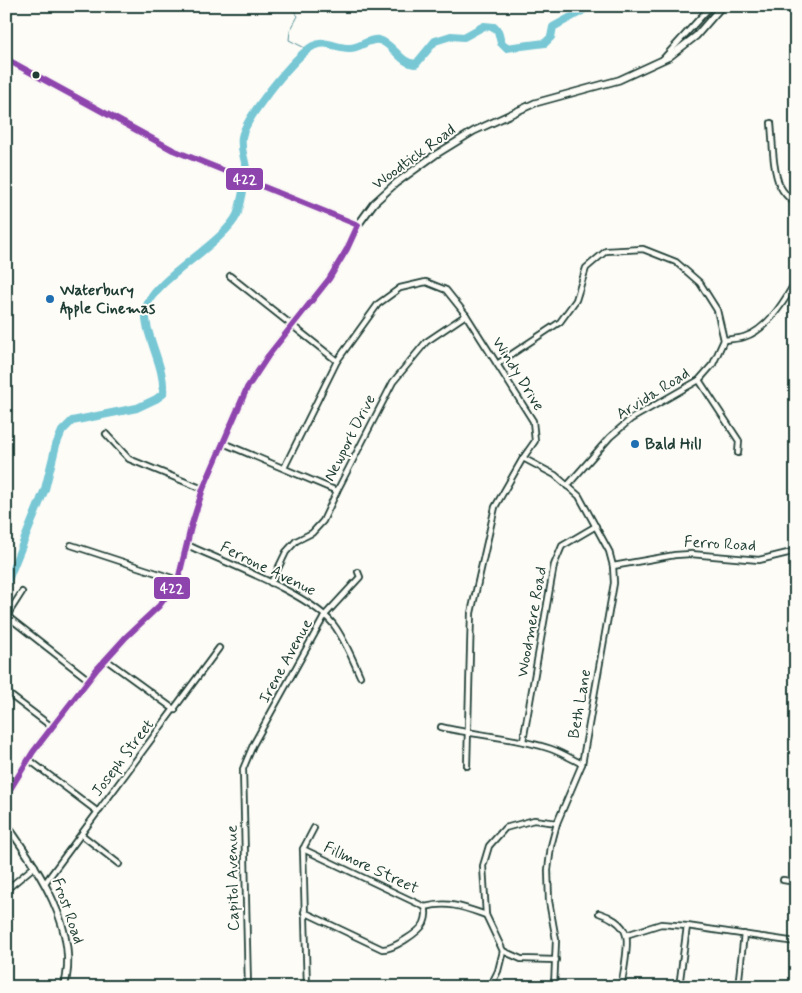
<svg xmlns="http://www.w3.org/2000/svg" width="802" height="993" font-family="Mynerve,sans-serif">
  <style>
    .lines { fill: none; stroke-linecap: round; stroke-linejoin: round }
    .stream { stroke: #549094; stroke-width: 1 }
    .river { stroke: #78c7d4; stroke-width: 8 }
    .minor-casing { stroke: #1f3d34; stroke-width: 8 }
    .tertiary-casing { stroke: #1f3d34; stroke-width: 9 }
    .secondary-casing { stroke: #1f3d34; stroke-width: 9 }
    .minor { stroke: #fdfcf7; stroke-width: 4.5 }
    .tertiary { stroke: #fdfcf7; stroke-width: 5 }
    .secondary { stroke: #fdfcf7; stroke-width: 5.5 }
    .bus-1-casing { stroke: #fdfcf7; stroke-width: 10 }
    .bus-1 { stroke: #8e44ad; stroke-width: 6 }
    .bus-dot { fill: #1f3d34; stroke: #fdfcf7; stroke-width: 2 }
    .poi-dot { fill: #1f6fb2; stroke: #fdfcf7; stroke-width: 2 }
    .labels { text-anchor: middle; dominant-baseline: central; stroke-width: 4; stroke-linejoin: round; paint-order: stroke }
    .street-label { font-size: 16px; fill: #1f3d34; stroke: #fdfcf7 }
    .poi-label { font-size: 16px; font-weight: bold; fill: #1f3d34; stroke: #fdfcf7; text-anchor: start }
    .line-badge { stroke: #fdfcf7; stroke-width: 2 }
    .badge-label { font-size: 14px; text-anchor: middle; font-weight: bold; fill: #fff }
  </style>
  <rect width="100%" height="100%" fill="#fdfcf7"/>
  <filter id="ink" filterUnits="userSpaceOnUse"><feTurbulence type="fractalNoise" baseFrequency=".02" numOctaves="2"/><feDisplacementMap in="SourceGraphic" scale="10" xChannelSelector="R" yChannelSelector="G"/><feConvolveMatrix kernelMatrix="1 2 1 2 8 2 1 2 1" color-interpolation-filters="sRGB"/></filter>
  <g filter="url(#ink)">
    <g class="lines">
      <path class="stream" d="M290,6L298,16L290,31L289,40L309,50"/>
      <path class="river" d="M6,585L45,489L56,445L62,431L72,421L137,408L156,399L163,394C166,366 143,334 146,309C150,282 222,245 237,215C240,208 246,179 246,171C246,159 240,152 242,137C246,117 295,56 313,46C327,39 337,49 350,48C360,48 369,38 379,40C394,44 400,64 416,64L435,41L451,36L464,37L484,26L494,27L498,31L501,43L506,48L545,43L551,37L553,27L582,11L588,6"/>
      <defs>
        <g id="minor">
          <path d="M663,59L711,6"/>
          <path d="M771,123C773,142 772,168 780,186C784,194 789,198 796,204"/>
          <path d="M230,276L337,361"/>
          <path d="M724,340C730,339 738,339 744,337C767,330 785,301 796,280"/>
          <path d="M497,364L560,322L576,300L586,268L606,251L643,249L676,262L700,283L717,310L724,340L713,364L699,380L631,419L610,437L567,486"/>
          <path d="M699,380L739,441L738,453"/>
          <path d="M106,434L129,459L203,489"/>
          <path d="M223,443L337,491"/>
          <path d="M523,458L555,475L579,496L609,551L613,566L614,583L582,764L557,823L551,846L548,870L549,901L556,940L554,987"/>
          <path d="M284,468L337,361L378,304L400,288L426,282L446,290L466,315L533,421L535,441L523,458L495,507L471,613L467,766"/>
          <path d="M71,545L178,580"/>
          <path d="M187,545C224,562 316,596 336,628C346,643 353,660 360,676"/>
          <path d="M613,566L675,555L691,554L759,560L796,551"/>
          <path d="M271,583L286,552L296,541L312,533L323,521L337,491L393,382L426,342L466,315"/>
          <path d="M7,616L89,680"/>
          <path d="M6,617L22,592"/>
          <path d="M105,659L175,710"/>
          <path d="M6,692L52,727"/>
          <path d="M441,727C478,736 516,737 551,749C562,753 572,759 582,764"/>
          <path d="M523,741L554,565L562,546L596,526"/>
          <path d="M28,759L98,812"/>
          <path d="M82,835L119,864"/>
          <path d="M303,849L425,907C449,901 463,907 486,915"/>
          <path d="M783,880L796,882"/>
          <path d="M45,883L219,648"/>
          <path d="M6,890L35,866"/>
          <path d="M304,912L382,949C392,950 420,932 424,923C426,918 427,912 425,907"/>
          <path d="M599,913C609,916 623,923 626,935C629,943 623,977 621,987"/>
          <path d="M626,935L661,924L687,926L796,942"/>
          <path d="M503,951L521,959L556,960"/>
          <path d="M248,987L243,769L253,745L325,615L360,577L358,572"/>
          <path d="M307,987L303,849L314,828"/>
          <path d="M490,987L498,971L503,951L486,915L483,866L489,846L505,828L534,820L557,823"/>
          <path d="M679,987L687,926"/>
          <path d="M738,987L744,934"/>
          <path d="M793,987L796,974"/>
        </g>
        <path id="tertiary" d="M6,59L173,150L358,225"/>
        <g id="secondary">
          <path d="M6,796L33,752L97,669L126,637L159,606L178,580L191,527L203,489L247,388L268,356L329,279L347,249L358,225L374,203L396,183L435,155L474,131L535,103L619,80L669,57L696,36L722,6"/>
          <path d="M6,824C37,867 81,932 64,987"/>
        </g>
      </defs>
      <use href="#minor" class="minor-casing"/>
      <use href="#tertiary" class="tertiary-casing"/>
      <use href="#secondary" class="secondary-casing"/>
      <use href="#minor" class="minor"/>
      <use href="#tertiary" class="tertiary"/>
      <use href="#secondary" class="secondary"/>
      <defs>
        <path id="bus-1" d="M6,59L173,150L358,225L347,249L329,279L268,356L247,388L203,489L191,527L178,580L159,606L126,637L97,669L33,752L6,796"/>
      </defs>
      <use href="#bus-1" class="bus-1-casing"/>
      <use href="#bus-1" class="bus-1"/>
    </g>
  </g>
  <circle class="bus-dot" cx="36" cy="75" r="4.5"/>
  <g class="poi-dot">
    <circle cx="50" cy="299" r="5"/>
    <circle cx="635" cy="444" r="5"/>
  </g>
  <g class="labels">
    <g class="street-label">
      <text transform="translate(414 157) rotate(-36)">Woodtick Road</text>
      <text transform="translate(518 374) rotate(58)">Windy Drive</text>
      <text transform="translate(653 394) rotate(-32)">Arvida Road</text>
      <text transform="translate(350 438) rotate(-63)">Newport Drive</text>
      <text transform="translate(720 544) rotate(3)">Ferro Road</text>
      <text transform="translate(268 569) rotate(26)">Ferrone Avenue</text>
      <text transform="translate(532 622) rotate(-80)">Woodmere Road</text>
      <text transform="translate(286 661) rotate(-61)">Irene Avenue</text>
      <text transform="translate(580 704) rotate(-80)">Beth Lane</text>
      <text transform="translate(123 758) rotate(-53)">Joseph Street</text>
      <text transform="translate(371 868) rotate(25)">Fillmore Street</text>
      <text transform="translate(233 878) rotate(-91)">Capitol Avenue</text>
      <text transform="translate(68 911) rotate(71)">Frost Road</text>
    </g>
    <g class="poi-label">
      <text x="60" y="290">Waterbury<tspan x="60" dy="18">Apple Cinemas</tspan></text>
      <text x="645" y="444">Bald Hill</text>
    </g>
  </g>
  <g class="line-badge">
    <rect x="225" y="167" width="39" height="24" rx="5" fill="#8e44ad"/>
    <rect x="153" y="576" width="38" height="24" rx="5" fill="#8e44ad"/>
  </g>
  <g class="badge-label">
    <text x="245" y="184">422</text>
    <text x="172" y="593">422</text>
  </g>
  <rect width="802" height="993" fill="none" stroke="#fdfcf7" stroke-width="25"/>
  <rect x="12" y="12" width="777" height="968" fill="none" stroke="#1f3d34" stroke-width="2" filter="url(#ink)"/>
</svg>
